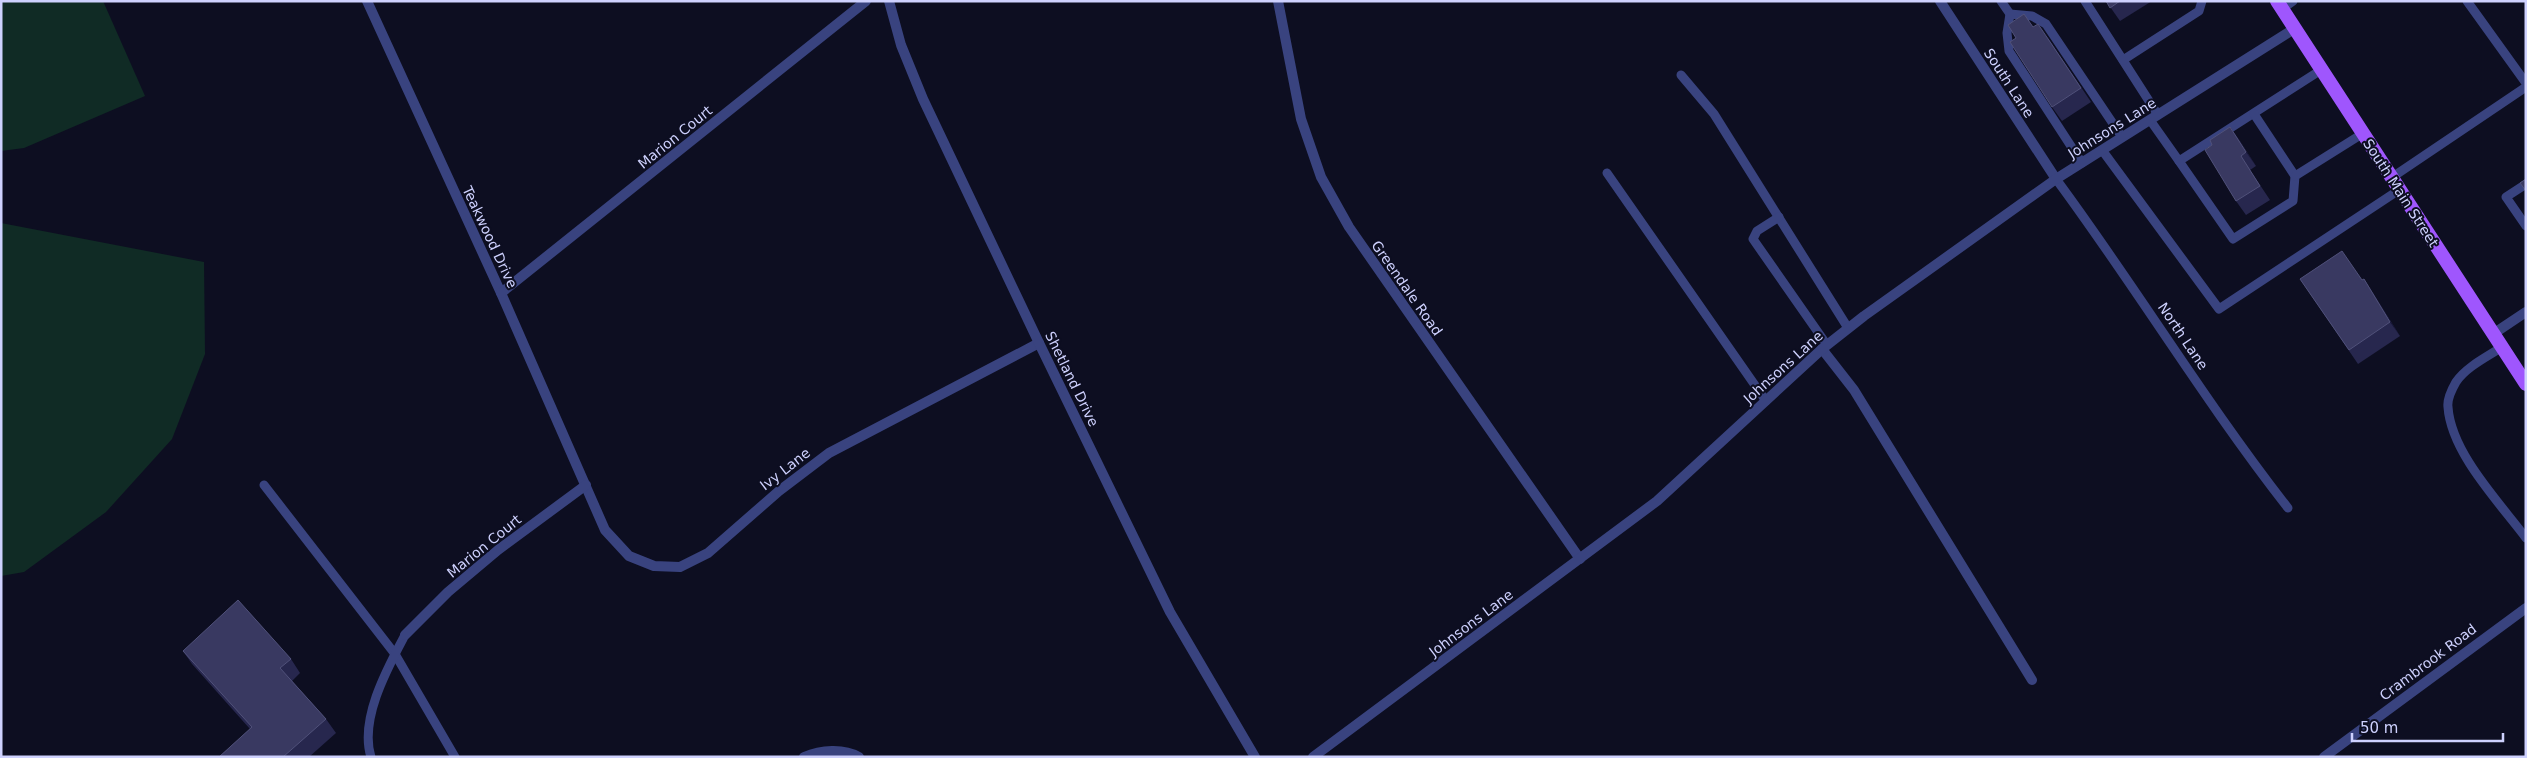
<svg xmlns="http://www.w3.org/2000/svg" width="2527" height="758" font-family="'DejaVu Sans',sans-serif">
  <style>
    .green { fill: #102b25 }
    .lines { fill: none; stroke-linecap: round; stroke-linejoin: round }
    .service { stroke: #39437f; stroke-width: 9 }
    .minor { stroke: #39437f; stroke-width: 10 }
    .primary { stroke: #9f56fd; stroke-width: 14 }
    .wall { fill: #27274e }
    .shaded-wall { fill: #151534 }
    .building { fill: #393961; stroke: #50517a }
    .labels { text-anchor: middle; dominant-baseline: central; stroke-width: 4; stroke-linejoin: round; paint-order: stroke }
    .street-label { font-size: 14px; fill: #ced1fe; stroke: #0d0e21 }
  </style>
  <rect width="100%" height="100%" fill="#0d0e21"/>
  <g class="green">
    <path d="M1,1H103L145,96L24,148L1,151Z"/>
    <path d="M1,223L204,262L205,354L172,439L106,512L24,572L1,576Z"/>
  </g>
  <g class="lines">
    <g class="service">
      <path d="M2001,1L2010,14"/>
      <path d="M2085,1L2158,115"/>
      <path d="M2467,1L2526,83"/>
      <path d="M2282,9L2293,1"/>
      <path d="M2123,60L2199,11L2202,1"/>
      <path d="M1681,75L1714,114L1848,328"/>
      <path d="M2150,120L2179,161L2321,70"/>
      <path d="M2102,150L2219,309L2399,190"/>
      <path d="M2179,161L2233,239L2293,201L2295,176L2254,114"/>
      <path d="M2082,163L2009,51L2007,33L2010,14L2032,16L2046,24L2122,137"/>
      <path d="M1607,173L1766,401"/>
      <path d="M2295,176L2362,134"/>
      <path d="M2391,178L2526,87"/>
      <path d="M2056,179C2136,287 2205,402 2288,508"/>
      <path d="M2526,184L2506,197L2526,226"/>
      <path d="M1779,217L1757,231L1753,239L1827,345"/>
      <path d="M2502,347C2487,357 2466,367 2456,382C2452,389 2447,400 2448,407C2451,453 2500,503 2526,538"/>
      <path d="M264,485L395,654L455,757"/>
      <path d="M371,757C359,719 388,667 405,635"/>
    </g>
    <g class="minor">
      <path d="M367,1L501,293L605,530L629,556L654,566L680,567L708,553L779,491L829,453L1039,343"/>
      <path d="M889,1L901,45L923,99L1039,343L1170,612L1255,757"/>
      <path d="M1278,1L1301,119L1321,177L1349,227L1580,559"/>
      <path d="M1940,1L2056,179"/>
      <path d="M501,293L866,1"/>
      <path d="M2493,334L2526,312"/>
      <path d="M1822,349L1854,390L2032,680"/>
      <path d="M405,635L448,592L498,550L586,485"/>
      <path d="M804,757C821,750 843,748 859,757"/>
      <path d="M1313,757L1657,501L1822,349L1864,316L2056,179L2294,29"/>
      <path d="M2324,757L2526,608"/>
    </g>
    <path class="primary" d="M2277,1L2526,384"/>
  </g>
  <g class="wall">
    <path d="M2106,1H2152L2120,21Z"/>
    <path d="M2033,27L2048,38L2091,102L2062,121L2052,107Z"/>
    <path d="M2230,127L2240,141L2256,166L2250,170L2270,200L2246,215L2236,201L2212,145Z"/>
    <path d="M2300,279L2362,280L2364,279L2373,293L2400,336L2358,364Z"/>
    <path d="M183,651L291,659L300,673L292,681L326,719L336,733L309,757H219L250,729L192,664Z"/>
  </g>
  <g class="shaded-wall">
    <path d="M2230,127L2240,141L2256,166L2246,152Z"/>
    <path d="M2364,279L2373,293L2400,336L2390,322Z"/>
  </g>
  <g class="building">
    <path d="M2106,1H2120L2110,8Z"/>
    <path d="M2024,14L2033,27L2038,24L2081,88L2052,107L2010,42L2016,38L2008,25Z"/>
    <path d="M2230,127L2246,152L2241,156L2260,186L2236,201L2205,150L2212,145L2210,140Z"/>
    <path d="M2526,179V191L2520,183Z"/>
    <path d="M2342,251L2362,280L2364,279L2390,322L2349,350L2300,279Z"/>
    <path d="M238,600L291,659L280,668L326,719L283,757H219L252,727L183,651Z"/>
  </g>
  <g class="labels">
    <g class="street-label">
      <text transform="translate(2009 83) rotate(57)">South Lane</text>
      <text transform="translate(2112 128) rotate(-32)">Johnsons Lane</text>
      <text transform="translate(675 137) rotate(-39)">Marion Court</text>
      <text transform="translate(2401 193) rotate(57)">South Main Street</text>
      <text transform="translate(490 237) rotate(65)">Teakwood Drive</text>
      <text transform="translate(1407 288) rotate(55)">Greendale Road</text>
      <text transform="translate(2183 336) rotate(56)">North Lane</text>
      <text transform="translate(1783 367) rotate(-42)">Johnsons Lane</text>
      <text transform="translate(1072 379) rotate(64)">Shetland Drive</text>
      <text transform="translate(785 469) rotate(-38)">Ivy Lane</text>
      <text transform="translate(484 546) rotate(-39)">Marion Court</text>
      <text transform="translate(1471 623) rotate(-37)">Johnsons Lane</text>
      <text transform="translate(2428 662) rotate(-37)">Crambrook Road</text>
    </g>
  </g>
  <rect width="2527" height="758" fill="none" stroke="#ced1fe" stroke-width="5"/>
  <path d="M2352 733v8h151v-8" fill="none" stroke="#ced1fe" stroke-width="2.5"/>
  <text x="2360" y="733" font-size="15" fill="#ced1fe" stroke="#0d0e21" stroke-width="4" paint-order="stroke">50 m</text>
</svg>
